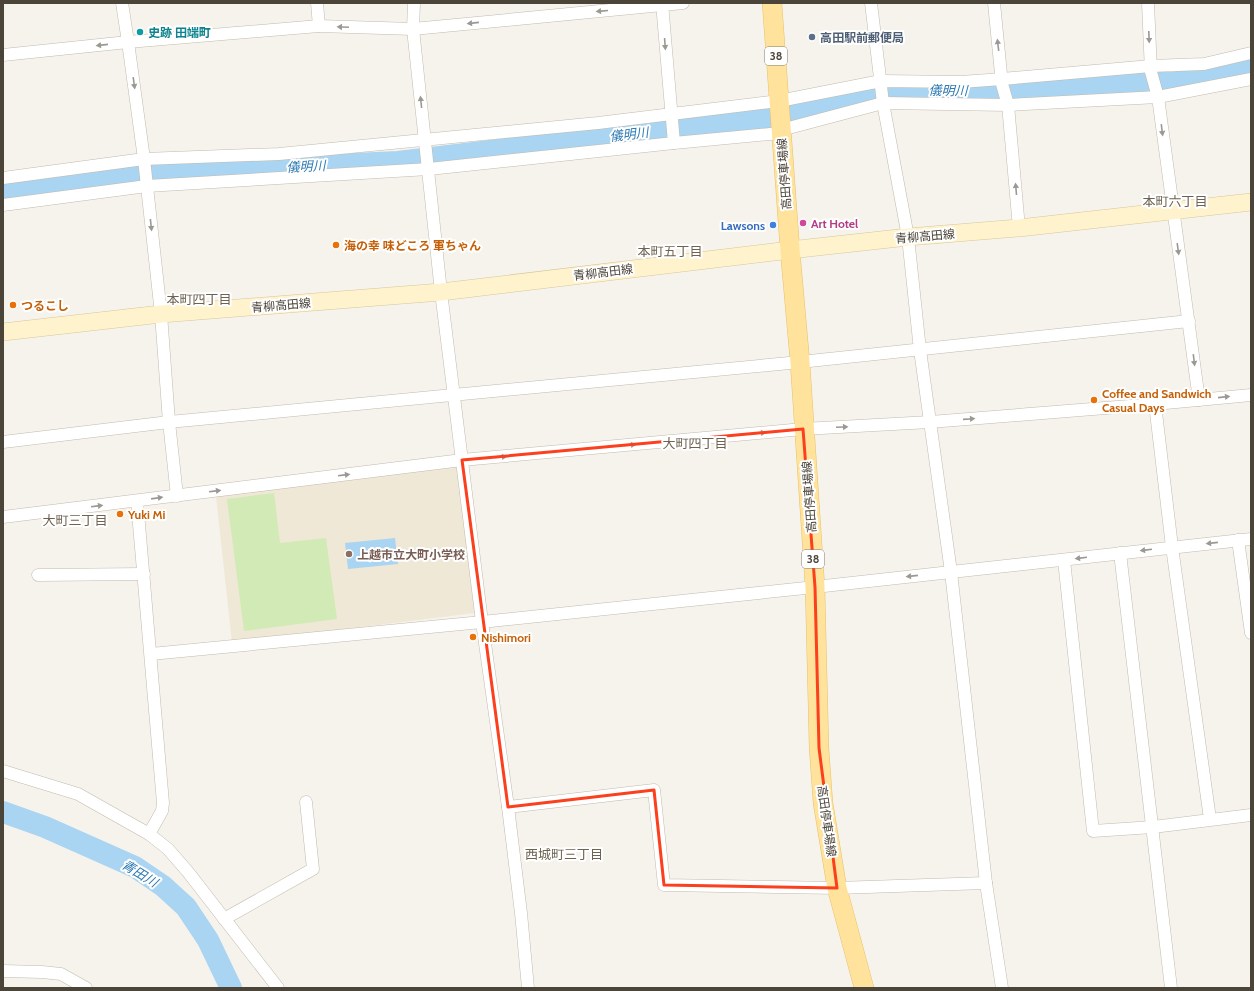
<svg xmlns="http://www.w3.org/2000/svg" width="1254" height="991" font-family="Cabin,'Noto Sans JP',sans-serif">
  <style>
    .education { fill: #efe8d6 }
    .green { fill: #d2eab5 }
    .water { fill: #a9d4f2 }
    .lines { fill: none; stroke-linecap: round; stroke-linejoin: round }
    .river { stroke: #a9d4f2; stroke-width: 22 }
    .street-casing { stroke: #c2bbae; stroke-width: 13 }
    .secondary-casing { stroke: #d6c79b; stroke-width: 18 }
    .primary-casing { stroke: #e6c16a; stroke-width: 20 }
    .street { stroke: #fff; stroke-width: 12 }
    .secondary { stroke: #fff3cd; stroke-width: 17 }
    .primary { stroke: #ffe39c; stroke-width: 19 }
    .oneway { fill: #9c9892 }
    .marked { fill: none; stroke: #fc3f1d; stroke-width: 3; stroke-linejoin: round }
    .culture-dot { fill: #0f9aa8; stroke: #fff; stroke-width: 1.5 }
    .service-dot { fill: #5c6f8a; stroke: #fff; stroke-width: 1.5 }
    .hotel-dot { fill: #d1479c; stroke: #fff; stroke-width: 1.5 }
    .shop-dot { fill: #3f7fe0; stroke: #fff; stroke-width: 1.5 }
    .food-dot { fill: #e8710a; stroke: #fff; stroke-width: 1.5 }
    .education-dot { fill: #8d6e63; stroke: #fff; stroke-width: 1.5 }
    .labels { text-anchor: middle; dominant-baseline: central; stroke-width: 4; stroke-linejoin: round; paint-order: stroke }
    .shield { fill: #fff; stroke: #817c74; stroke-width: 1 }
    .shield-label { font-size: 11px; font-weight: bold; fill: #4b4439 }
    .culture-label { font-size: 12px; font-weight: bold; fill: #0d838f; stroke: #fff; text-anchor: start }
    .service-label { font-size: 12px; font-weight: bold; fill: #4e5e75; stroke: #fff; text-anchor: start }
    .street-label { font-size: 12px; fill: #4b4439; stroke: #fff }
    .hotel-label { font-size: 12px; font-weight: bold; fill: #b23c85; stroke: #fff; text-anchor: start }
    .shop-label { font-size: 12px; font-weight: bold; fill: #366cbe; stroke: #fff; text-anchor: end }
    .food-label { font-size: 12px; font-weight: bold; fill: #c56008; stroke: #fff; text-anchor: start }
    .education-label { font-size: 12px; font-weight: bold; fill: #785e54; stroke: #fff; text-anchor: start }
    .water-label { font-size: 13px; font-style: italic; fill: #2e7ab2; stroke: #fff }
    .neighbourhood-label { font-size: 13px; fill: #6e6250; stroke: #fff }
  </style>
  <rect width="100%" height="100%" fill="#f6f3ec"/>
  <path class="education" d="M462,465L483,612L232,643L216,496Z"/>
  <path class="green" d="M274,493L280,543L326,538L337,619L244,631L227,499Z"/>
  <path class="water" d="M395,538L398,564L348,569L345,543Z"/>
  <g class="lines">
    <g class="river">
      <path d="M3,192L152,173L398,162L788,115L894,89L1022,91L1129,82L1173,83L1251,67"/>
      <path d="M3,812L45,827L135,867L163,886L186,907L208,940L231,988"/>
    </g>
    <defs>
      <g id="street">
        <path d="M122,3L128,42L144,159L161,314L169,422L177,496"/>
        <path d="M317,3L319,26"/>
        <path d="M414,3L413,29L441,292L482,622L508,807L521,913L528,988"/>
        <path d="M662,3L674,143"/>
        <path d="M871,3L883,103L908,237L920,350L951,572L986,883L1002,988"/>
        <path d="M994,3L1002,84L1008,105L1019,228"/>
        <path d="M1148,3L1151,72L1158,97L1199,400"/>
        <path d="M3,55L128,42L319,26L413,29L683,3"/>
        <path d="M781,130L883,103L1008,105L1158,97L1251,79"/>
        <path d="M3,178L144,159L279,154L598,123L779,101L881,81L961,82L1002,79L1151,66L1204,64L1251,53"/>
        <path d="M3,205L147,186L429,169L674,143L781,133"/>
        <path d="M1155,404L1172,547L1210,819"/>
        <path d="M3,442L169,422L800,362L1189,321"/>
        <path d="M137,501L163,803L162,811L149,834"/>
        <path d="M3,517L462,460L803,429L930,422L1155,404L1251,395"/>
        <path d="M1238,540L1251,633"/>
        <path d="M1120,553L1171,988"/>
        <path d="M1064,560L1093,831L1153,827L1251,815"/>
        <path d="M38,575L144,574"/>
        <path d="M151,654L482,622L815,587L1251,539"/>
        <path d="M3,771L78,794L149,834L168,849L188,872L278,988"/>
        <path d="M508,807L654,790L664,885L837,888L986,883"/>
        <path d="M224,919L313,869L306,802"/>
        <path d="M3,971L42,972L61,974L86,988"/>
      </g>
      <path id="secondary" d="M3,332L161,314L441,292L790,250L908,237L1019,228L1251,202"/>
      <path id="primary" d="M772,3L790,250L800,362L815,587L819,748L823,803L837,888L864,988"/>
    </defs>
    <use href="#street" class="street-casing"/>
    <use href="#secondary" class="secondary-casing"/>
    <use href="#primary" class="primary-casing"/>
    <use href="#street" class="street"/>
    <use href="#secondary" class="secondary"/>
    <use href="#primary" class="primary"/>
  </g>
  <defs><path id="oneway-solid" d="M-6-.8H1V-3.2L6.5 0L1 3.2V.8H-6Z"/></defs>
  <g class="oneway">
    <use href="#oneway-solid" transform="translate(602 11) rotate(175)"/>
    <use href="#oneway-solid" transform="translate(473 23) rotate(174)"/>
    <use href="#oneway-solid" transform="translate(343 27) rotate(-178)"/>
    <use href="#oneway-solid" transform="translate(1149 37) rotate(88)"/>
    <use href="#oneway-solid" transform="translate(665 44) rotate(86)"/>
    <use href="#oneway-solid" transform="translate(102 45) rotate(174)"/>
    <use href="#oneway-solid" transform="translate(998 45) rotate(-97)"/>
    <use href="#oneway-solid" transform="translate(134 83) rotate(82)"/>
    <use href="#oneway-solid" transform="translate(421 102) rotate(-96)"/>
    <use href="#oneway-solid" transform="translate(1162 130) rotate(83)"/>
    <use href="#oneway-solid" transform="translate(1016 189) rotate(-95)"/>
    <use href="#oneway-solid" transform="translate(151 225) rotate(84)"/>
    <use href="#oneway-solid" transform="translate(1178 249) rotate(82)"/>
    <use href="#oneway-solid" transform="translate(1194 360) rotate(83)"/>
    <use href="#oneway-solid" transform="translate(1224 397) rotate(-6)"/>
    <use href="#oneway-solid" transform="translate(969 419) rotate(-4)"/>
    <use href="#oneway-solid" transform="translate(842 427) rotate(-3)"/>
    <use href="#oneway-solid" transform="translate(760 433) rotate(-5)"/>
    <use href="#oneway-solid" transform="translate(630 445) rotate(-5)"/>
    <use href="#oneway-solid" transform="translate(501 457) rotate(-5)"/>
    <use href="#oneway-solid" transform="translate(344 475) rotate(-7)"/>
    <use href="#oneway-solid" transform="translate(215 491) rotate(-7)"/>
    <use href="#oneway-solid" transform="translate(157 498) rotate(-8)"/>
    <use href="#oneway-solid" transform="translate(97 506) rotate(-7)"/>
    <use href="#oneway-solid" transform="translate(1212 543) rotate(174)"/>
    <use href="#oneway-solid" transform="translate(1146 550) rotate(173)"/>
    <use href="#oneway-solid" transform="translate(1081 558) rotate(173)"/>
    <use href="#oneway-solid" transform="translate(912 576) rotate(174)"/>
  </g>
  <path class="marked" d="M803,429L815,587L819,748L837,888L664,885L654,790L508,807L462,460Z"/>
  <circle class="culture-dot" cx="140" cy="32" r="4"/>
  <circle class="service-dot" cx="812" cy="37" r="4"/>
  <circle class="hotel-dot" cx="803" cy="223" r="4"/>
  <circle class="shop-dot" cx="773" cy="225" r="4"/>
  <g class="food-dot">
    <circle cx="336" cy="245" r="4"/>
    <circle cx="13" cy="305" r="4"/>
    <circle cx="1094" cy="400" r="4"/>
    <circle cx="120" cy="514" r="4"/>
    <circle cx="473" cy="637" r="4"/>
  </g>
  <circle class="education-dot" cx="349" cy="554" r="4"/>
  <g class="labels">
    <g class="shield">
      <rect x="765" y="47" width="22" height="18" rx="3"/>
      <rect x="802" y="550" width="22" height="18" rx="3"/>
    </g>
    <g class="shield-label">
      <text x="776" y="56">38</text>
      <text x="813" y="559">38</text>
    </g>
    <g class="culture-label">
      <text x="148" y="32">史跡 田端町</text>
    </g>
    <g class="service-label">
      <text x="820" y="37">高田駅前郵便局</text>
    </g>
    <g class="street-label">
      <text transform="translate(784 174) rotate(-94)">高田停車場線</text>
      <text transform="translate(925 236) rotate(-5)">青柳高田線</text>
      <text transform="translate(603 272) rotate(-7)">青柳高田線</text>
      <text transform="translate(281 305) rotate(-5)">青柳高田線</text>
      <text transform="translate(809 497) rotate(-94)">高田停車場線</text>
      <text transform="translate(827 821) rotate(82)">高田停車場線</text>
    </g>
    <g class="hotel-label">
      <text x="811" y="223">Art Hotel</text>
    </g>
    <g class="shop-label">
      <text x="765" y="225">Lawsons</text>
    </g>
    <g class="food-label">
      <text x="344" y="245">海の幸 味どころ 軍ちゃん</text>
      <text x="21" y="305">つるこし</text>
      <text x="1102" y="393">Coffee and Sandwich<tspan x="1102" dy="14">Casual Days</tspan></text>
      <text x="128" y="514">Yuki Mi</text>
      <text x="481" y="637">Nishimori</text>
    </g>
    <g class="education-label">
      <text x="357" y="554">上越市立大町小学校</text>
    </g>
    <g class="water-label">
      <text transform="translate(948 90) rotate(1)">儀明川</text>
      <text transform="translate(629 134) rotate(-7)">儀明川</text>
      <text transform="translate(306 166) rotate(-3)">儀明川</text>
      <text transform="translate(140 873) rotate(31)">青田川</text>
    </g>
    <g class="neighbourhood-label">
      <text x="1175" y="201">本町六丁目</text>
      <text x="670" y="251">本町五丁目</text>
      <text x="199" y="299">本町四丁目</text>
      <text x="695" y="443">大町四丁目</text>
      <text x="75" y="520">大町三丁目</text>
      <text x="564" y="854">西城町三丁目</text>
    </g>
  </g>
  <rect width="1254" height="991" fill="none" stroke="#4b4439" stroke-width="8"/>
</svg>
